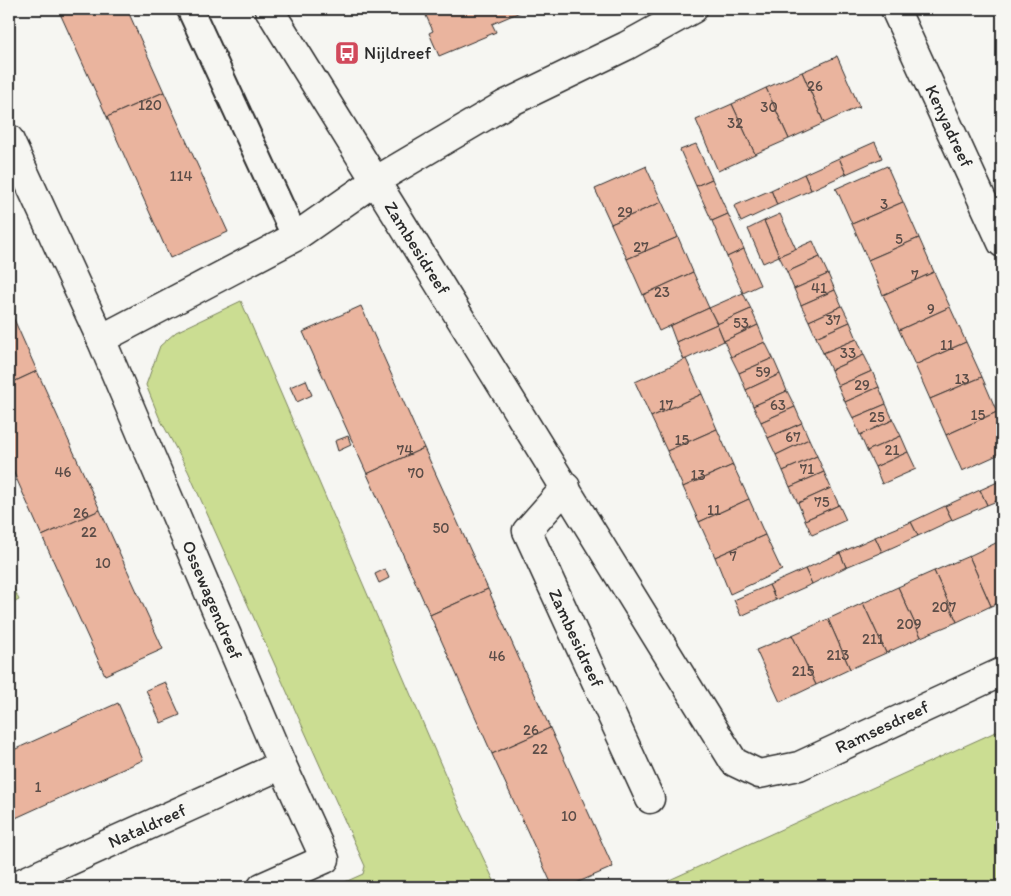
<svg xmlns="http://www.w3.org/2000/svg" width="1011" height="896" font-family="Itim,sans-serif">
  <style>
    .green { fill: #cbdd92; stroke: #7b845e }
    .building { fill: #eab49e; stroke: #2b2b2b }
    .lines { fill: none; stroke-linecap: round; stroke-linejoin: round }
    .lane-casing { stroke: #2b2b2b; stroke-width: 29 }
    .street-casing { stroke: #2b2b2b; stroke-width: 31 }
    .lane { stroke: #f6f6f2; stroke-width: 25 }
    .street { stroke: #f6f6f2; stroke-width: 28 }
    .labels { text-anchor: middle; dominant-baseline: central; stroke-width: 4; stroke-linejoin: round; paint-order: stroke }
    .number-label { font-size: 15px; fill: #5b4d48 }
    .poi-label { font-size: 18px; fill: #2b2b2b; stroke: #f6f6f2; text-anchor: start }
    .street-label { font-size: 18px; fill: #2b2b2b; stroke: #f6f6f2 }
  </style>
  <rect width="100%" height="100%" fill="#f6f6f2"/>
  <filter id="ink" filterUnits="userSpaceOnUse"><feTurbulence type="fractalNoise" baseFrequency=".02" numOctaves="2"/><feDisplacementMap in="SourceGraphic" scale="10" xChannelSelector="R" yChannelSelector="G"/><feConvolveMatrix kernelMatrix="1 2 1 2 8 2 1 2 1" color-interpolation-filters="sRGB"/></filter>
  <g filter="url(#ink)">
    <g class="green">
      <path d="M241,301L460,809L497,887H334L363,874L365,866L188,471L159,417L146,385L160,346L176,332Z"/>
      <path d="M9,578L19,600L9,605Z"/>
      <path d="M1002,729V887H654Z"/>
    </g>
    <g class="building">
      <path d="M58,9H127L164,92L107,117Z"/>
      <path d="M418,9H527L492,24L496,32L439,56L429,33L433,31L423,9L419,11Z"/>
      <path d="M836,56H837L860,108H859L858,107L824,123L802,72L836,57Z"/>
      <path d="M802,72L824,123L789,139L766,88Z"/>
      <path d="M766,88L789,139L755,154L732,104Z"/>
      <path d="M164,92L228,232L170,258L107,117Z"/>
      <path d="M732,104L755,154L718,171L696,120Z"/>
      <path d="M875,142L882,158L846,174L839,158Z"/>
      <path d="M696,144L712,179L696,186L680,150Z"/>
      <path d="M839,158L846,174L811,190L804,174Z"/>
      <path d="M647,166L646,167L662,202L611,224L595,189Z"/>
      <path d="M887,166L903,202L852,224L837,190L835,189Z"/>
      <path d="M804,174L811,190L777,205L771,190Z"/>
      <path d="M712,179L728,214L712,221L696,186Z"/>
      <path d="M771,190L777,205L741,222L734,206Z"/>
      <path d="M662,202L678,237L627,259L611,224Z"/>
      <path d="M903,202L919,238L868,260L852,224Z"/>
      <path d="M728,214L744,249L727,257L712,221Z"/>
      <path d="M780,214L796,249L779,256L764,221Z"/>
      <path d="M764,221L779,256L763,263L748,229Z"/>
      <path d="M678,237L693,272L643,295L627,259Z"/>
      <path d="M919,238L934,272L883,295L868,260Z"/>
      <path d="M813,241L820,257L787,272L779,256Z"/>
      <path d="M744,249L760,285L743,293L727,257Z"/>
      <path d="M820,257L828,274L794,289L787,272Z"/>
      <path d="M693,272L709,308L659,331L643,295Z"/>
      <path d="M934,272L950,307L899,330L883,295Z"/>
      <path d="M828,274L835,290L801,305L794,289Z"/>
      <path d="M835,290L842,306L809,321L801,305Z"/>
      <path d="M743,293L751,309L717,324L709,308Z"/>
      <path d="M361,306L424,448L367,474L303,332Z"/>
      <path d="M842,306L850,322L816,337L809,321Z"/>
      <path d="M950,307L966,342L915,365L899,330Z"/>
      <path d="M9,308L37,371L9,384Z"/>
      <path d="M709,308L717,324L676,342L670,326Z"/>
      <path d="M751,309L758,325L724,341L717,324Z"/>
      <path d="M850,322L857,339L823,353L816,337Z"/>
      <path d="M717,324L724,341L684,360L676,342Z"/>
      <path d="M758,325L765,342L731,357L724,341Z"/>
      <path d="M857,339L864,355L831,370L823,353Z"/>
      <path d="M765,342L773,358L739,373L731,357Z"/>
      <path d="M966,342L982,377L930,399L915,365Z"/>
      <path d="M864,355L872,371L838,386L831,370Z"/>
      <path d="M773,358L780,374L746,390L739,373Z"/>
      <path d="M686,359L702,394L651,417L635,382Z"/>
      <path d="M37,371L100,510L42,536L9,462V384Z"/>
      <path d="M872,371L879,387L845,402L838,386Z"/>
      <path d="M780,374L787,391L753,406L746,390Z"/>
      <path d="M982,377L997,412L946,435L930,399Z"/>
      <path d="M306,380L312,395L297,402L290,387Z"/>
      <path d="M879,387L886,404L853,418L845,402Z"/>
      <path d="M787,391L795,407L761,422L753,406Z"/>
      <path d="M702,394L717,429L667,451L651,417Z"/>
      <path d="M886,404L893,420L860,435L853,418Z"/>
      <path d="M795,407L802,423L768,438L761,422Z"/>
      <path d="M997,412L1002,423V453L962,471L946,435Z"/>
      <path d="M893,420L901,436L867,451L860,435Z"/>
      <path d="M802,423L809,439L776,455L768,438Z"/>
      <path d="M717,429L733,465L683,487L667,451Z"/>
      <path d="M348,436L351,445L338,451L335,441Z"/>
      <path d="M901,436L908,452L875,467L867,451Z"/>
      <path d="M809,439L817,456L783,471L776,455Z"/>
      <path d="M424,448L488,589L430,615L367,474Z"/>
      <path d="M908,452L916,469L882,484L875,467Z"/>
      <path d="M817,456L824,472L790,487L783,471Z"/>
      <path d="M733,465L749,499L699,522L683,487Z"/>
      <path d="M824,472L831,488L798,503L790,487Z"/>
      <path d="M1002,480V499L987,505L980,490Z"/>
      <path d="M831,488L839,505L805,520L798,503Z"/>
      <path d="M980,490L987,505L952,520L945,506Z"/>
      <path d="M749,499L765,535L715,557L699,522Z"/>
      <path d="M839,505L846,520L812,535L805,520Z"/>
      <path d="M945,506L952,520L918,536L911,522Z"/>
      <path d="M100,510L163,649L105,675L42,536Z"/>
      <path d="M911,522L918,536L882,552L875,537Z"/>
      <path d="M765,535L781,569L782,570L730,594L715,557Z"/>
      <path d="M875,537L882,552L846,567L840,553Z"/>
      <path d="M1002,540V601L991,606L969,556Z"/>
      <path d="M840,553L846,567L812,584L805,569Z"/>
      <path d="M969,556L991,606L957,622L934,571Z"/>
      <path d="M385,569L389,578L379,583L375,574Z"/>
      <path d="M805,569L812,584L776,600L769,585Z"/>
      <path d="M934,571L957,622L921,637L898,587Z"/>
      <path d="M769,585L776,600L741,616L734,600Z"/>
      <path d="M898,587L921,637L886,653L863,603Z"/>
      <path d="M488,589L550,728L492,754L430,615Z"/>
      <path d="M863,603L886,653L850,669L828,619Z"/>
      <path d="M828,619L850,669L816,685L792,635Z"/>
      <path d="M792,635L816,685L780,702L756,650Z"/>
      <path d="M165,682L180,715L161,723L146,690Z"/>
      <path d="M118,703L143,760L9,821V752Z"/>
      <path d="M550,728L613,867L567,887H553L492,754Z"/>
    </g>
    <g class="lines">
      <defs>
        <path id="lane" d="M190,9L295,237"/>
        <g id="street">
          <path d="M269,9C424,260 580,510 734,762L759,774L799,766L1002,672"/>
          <path d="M895,9L1002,243"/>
          <path d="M9,139L101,339L282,765L325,859L262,887"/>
          <path d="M101,339L295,237L375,181L504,105L626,46L693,9"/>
          <path d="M566,487L527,531L650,799"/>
          <path d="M12,887L282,765"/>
        </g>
      </defs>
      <use href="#lane" class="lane-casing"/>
      <use href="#street" class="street-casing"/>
      <use href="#lane" class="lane"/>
      <use href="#street" class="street"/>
    </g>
  </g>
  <defs>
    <symbol id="bus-square" viewBox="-11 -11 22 22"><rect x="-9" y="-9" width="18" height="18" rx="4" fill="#d1495b" stroke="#f6f6f2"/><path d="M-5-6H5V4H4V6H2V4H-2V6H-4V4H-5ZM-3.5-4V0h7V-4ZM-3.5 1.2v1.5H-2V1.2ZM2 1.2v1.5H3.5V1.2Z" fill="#fff"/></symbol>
  </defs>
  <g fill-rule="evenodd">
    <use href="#bus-square" x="333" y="39" width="28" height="28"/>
  </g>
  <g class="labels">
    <g class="number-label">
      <text x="815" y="86">26</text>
      <text x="150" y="105">120</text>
      <text x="769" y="107">30</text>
      <text x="735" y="123">32</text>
      <text x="181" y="176">114</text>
      <text x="884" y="204">3</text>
      <text x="625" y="212">29</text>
      <text x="899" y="239">5</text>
      <text x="641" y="247">27</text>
      <text x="915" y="275">7</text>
      <text x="819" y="288">41</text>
      <text x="662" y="292">23</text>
      <text x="931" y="309">9</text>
      <text x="833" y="320">37</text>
      <text x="741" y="323">53</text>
      <text x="947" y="345">11</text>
      <text x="848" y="353">33</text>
      <text x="763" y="372">59</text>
      <text x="962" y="379">13</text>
      <text x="862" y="385">29</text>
      <text x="666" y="405">17</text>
      <text x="778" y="405">63</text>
      <text x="978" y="415">15</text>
      <text x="877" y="417">25</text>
      <text x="793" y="437">67</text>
      <text x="682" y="440">15</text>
      <text x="405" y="450">74</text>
      <text x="892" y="450">21</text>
      <text x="807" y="469">71</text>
      <text x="63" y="472">46</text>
      <text x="416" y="473">70</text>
      <text x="698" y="475">13</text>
      <text x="822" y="502">75</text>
      <text x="714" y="510">11</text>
      <text x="81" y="513">26</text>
      <text x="441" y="528">50</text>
      <text x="89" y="532">22</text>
      <text x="733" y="556">7</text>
      <text x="103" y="563">10</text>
      <text x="944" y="607">207</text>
      <text x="909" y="624">209</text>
      <text x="873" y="639">211</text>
      <text x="838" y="655">213</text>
      <text x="497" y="656">46</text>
      <text x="803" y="671">215</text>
      <text x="531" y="730">26</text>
      <text x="540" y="749">22</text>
      <text x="38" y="787">1</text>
      <text x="569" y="816">10</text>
    </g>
    <g class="poi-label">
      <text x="364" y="53">Nijldreef</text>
    </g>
    <g class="street-label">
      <text transform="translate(949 126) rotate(65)">Kenyadreef</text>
      <text transform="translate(417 248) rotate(58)">Zambesidreef</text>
      <text transform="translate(212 600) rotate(67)">Ossewagendreef</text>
      <text transform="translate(576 638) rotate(65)">Zambesidreef</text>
      <text transform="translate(882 727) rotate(-25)">Ramsesdreef</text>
      <text transform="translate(147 826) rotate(-24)">Nataldreef</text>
    </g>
  </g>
  <rect width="1011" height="896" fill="none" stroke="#f6f6f2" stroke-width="30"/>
  <rect x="15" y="15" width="981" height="866" fill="none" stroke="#2b2b2b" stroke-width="2" filter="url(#ink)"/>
</svg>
